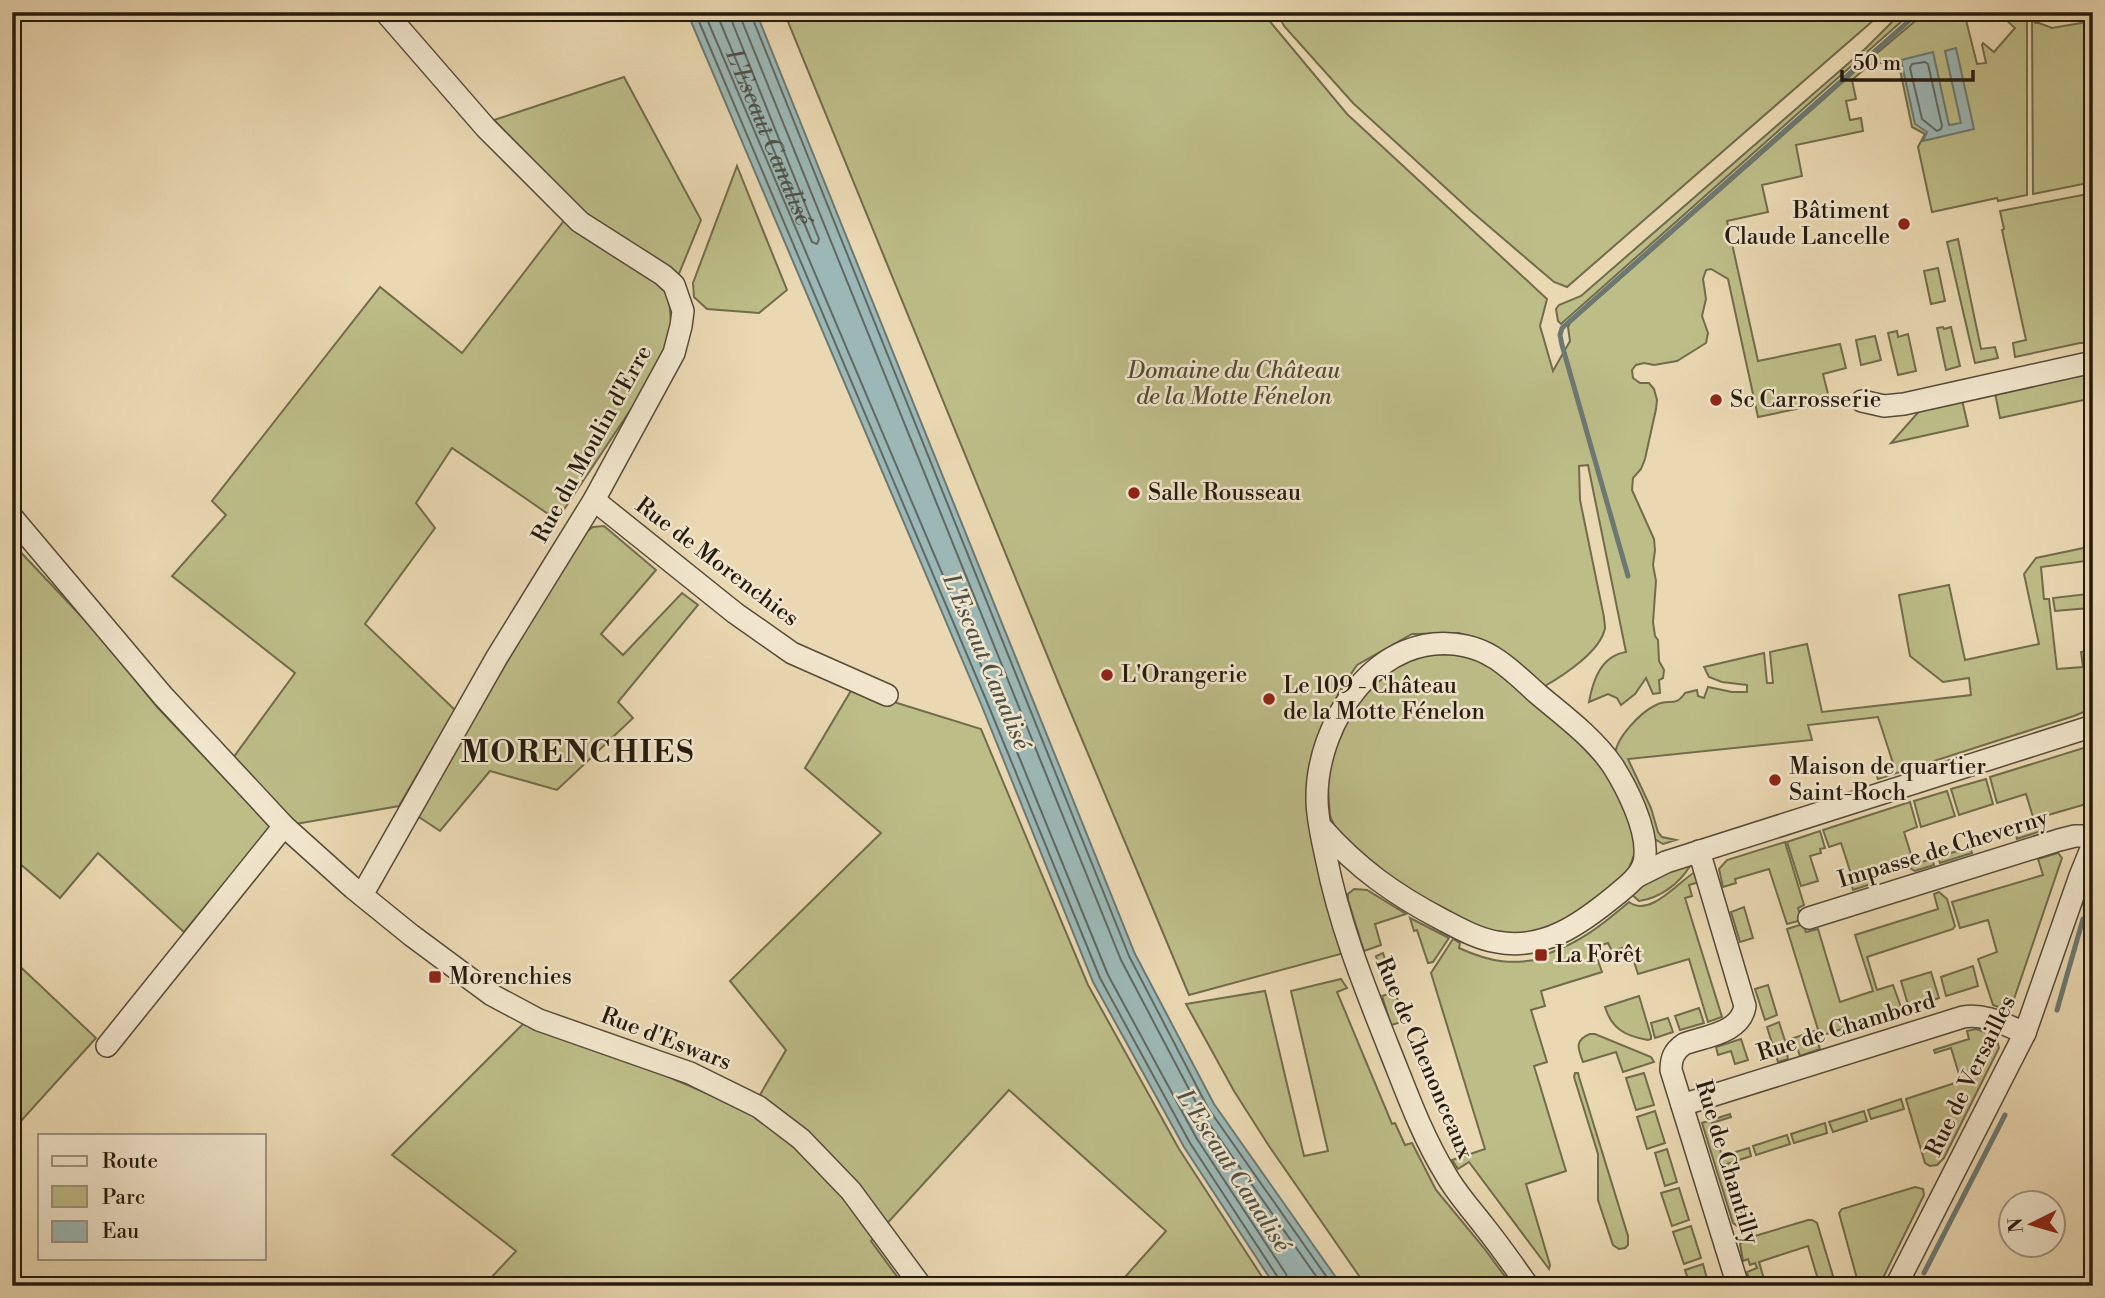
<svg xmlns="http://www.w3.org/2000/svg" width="2105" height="1298" font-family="'Libre Bodoni',serif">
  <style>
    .green { fill: #bdbd88; stroke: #716c4c; stroke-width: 2 }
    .water { fill: #9cb8b6; stroke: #6c7973; stroke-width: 2 }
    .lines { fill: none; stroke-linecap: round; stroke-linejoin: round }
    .shore { stroke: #606962; stroke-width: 2 }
    .stream { stroke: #6c7973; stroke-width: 5 }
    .minor-casing { stroke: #564a38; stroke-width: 24 }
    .minor { stroke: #f1e6cd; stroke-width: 21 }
    .poi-dot { fill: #8f2418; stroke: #f1e6cd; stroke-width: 2.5 }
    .labels { text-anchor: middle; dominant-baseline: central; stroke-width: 5; stroke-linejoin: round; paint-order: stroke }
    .poi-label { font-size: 23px; fill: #251a0f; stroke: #f1e6cd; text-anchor: start }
    .park-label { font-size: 23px; font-style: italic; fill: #534b33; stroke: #f1e6cd }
    .street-label { font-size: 23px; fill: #251a0f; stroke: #f1e6cd }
    .water-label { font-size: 24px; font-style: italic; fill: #4f5149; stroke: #f1e6cd }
    .district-label { font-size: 30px; font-weight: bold; letter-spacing: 2px; fill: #251a0f; stroke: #f1e6cd }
  </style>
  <rect width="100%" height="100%" fill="#ead8b2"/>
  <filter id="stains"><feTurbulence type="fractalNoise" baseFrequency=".00286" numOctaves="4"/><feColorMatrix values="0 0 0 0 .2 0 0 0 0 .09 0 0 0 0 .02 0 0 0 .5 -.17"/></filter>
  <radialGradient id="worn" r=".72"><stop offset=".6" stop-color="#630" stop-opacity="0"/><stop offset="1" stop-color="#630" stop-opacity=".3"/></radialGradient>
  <g class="green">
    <path d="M784,12H1262L1347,114L1547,299L1540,326L1553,371L1570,341L1568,327L1570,323L1852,74L1926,12H1964L1977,64L1986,63L1982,45L1983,43L1994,52L2015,28L2005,19L2027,16V195L1998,201L1997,198L1932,212L1918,147L1925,134L1912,127L1898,60L1869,65L1852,80L1856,99L1846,101L1850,120L1861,118L1863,131L1796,145L1802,176L1762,185L1768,212L1727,221L1758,361L1840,344L1846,368L1823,374L1830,402L1758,417L1728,279L1711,269L1706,270L1703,279L1706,299L1702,316L1708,333L1706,343L1677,361L1654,365L1644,363L1636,365L1632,370L1633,378L1640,383H1649L1654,389L1657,400L1656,409L1645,459L1641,469L1633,478L1632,490L1654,539L1655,550L1653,565L1656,581L1653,622L1655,636L1658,640L1659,661L1664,670L1663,678L1659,680L1660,693L1653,694L1646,678L1635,694L1621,705L1617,698L1608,694L1589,702C1593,680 1601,656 1626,652L1588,465L1579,466L1580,500L1604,617C1604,620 1605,624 1605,628C1601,651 1564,675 1545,686L1525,668L1477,640L1459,633L1412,634L1357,665L1339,692L1316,754L1344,953L1189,995L1063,694Z"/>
    <path d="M1277,12H1883L1567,287L1554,282L1471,211L1353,103L1284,26Z"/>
    <path d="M1902,12H1912L1561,324L1558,321L1556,309L1559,305L1581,296L1866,48Z"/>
    <path d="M2032,18L2035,23H2039L2052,28L2093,21V182L2033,194Z"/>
    <path d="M624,77L701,220L669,298L672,334L659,367L557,520L452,448L416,503L435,528L365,624L455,710L399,806L296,824L233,758L295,673L172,576L226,515L212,501L380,287L462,353L576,205L494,120Z"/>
    <path d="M737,166L787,290L759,313L707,309L694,297L693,283Z"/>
    <path d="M2093,193V230H2091L2088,240L2093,255V343H2080L2015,357L2013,343L2026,340L2002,230L2004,229L2000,211Z"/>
    <path d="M1958,239L1981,349L1995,347L1998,358L1975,363L1947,242Z"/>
    <path d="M1938,268L1945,301L1931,304L1924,271Z"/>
    <path d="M1943,327L1944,329L1951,327L1960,366L1946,370L1937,328Z"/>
    <path d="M1897,331L1898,337L1908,334L1916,371L1898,375L1888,333Z"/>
    <path d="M1875,336L1881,360L1861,365L1856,340Z"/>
    <path d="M2093,372V398L2000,418L1995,393Z"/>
    <path d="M1962,400L1968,426L1891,443L1922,408Z"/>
    <path d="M604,526L656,570L601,634L623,655L682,593L698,605L618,702L633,718L557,790L490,771L440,831L416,815L583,534L593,527Z"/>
    <path d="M12,543L98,634L158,708L271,827L184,932L98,853L60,898L12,857Z"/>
    <path d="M2093,546V560L2041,567L2044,599H2049L2057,669L2083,667L2081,652L2093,650V708L2074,716L1878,779L1874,769L1893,763L1878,717L1808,725L1812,740L1628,759L1651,808L1658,832L1662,837L1676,840L1663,844L1653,838L1615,757C1614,739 1641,712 1656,705C1669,698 1675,708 1685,693L1697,690L1698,696L1704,698L1708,687L1732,692H1747V685L1722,682L1709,677L1704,667L1764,653L1767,683H1773L1770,652L1807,644L1822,712L1971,695L1969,678L1943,682L1910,656L1899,595L1949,585L1965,660L2039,644L2024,574L2036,558Z"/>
    <path d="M2087,594L2089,608L2055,611L2053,598Z"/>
    <path d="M1424,654L1471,655L1505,675L1585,745L1608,775L1630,822L1636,850L1629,868L1620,881L1565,924L1513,936L1468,924L1378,871L1336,829L1330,816L1327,775L1340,733L1362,695L1382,676L1403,662Z"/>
    <path d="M852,689L981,729L1088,985L1179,1149L1268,1286H1117L1166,1231L1009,1090L871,1241L904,1286H495L489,1280L516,1251L392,1155L523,1024L585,1041L750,1112L786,1050L730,981L881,833L805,768Z"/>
    <path d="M2093,745V800L2086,804L2038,818L2041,831L2017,839L2016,833L2036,827L2026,794L1997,803L1990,777Z"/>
    <path d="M1986,779L1993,804L1959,815L1951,789Z"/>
    <path d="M1947,791L1955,816L1921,827L1914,801Z"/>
    <path d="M1910,802L1917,827L1904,832L1914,864L1932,859L1934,865L1915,871L1908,867L1906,861L1869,873L1871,884L1853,890L1851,882L1853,880L1841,843L1829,847L1823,830Z"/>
    <path d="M1820,831L1825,848L1820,849L1821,853L1810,856L1818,881L1801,886L1787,842Z"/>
    <path d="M1785,842L1804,905L1798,908L1802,920L1787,924L1769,869L1735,879L1736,883L1723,887L1719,869L1727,860Z"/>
    <path d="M1970,847L1972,853L1940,863L1938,857Z"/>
    <path d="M2058,853L2062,858L2014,999L2004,1009L1993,1005L1978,959L1997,952L1988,920L1960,928L1952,902L2043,875L2038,859Z"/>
    <path d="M1687,865L1690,866C1679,884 1660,898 1639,901L1629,892L1643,881Z"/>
    <path d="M1695,872L1699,882L1689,885L1692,896L1685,898L1722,1017L1708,1022L1689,959L1638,974L1629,946L1612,951L1608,943L1596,947L1599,957L1597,958L1602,972L1541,991L1545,1006L1531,1010L1547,1062L1534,1066L1566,1171L1526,1184L1550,1265L1549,1269L1469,1162L1458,1169L1452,1160L1485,1149L1431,973L1453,939L1460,943L1459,948C1492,963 1512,965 1547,958V954C1581,942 1602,925 1629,902C1650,918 1679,881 1695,872Z"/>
    <path d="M2093,877L2091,913L2080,902L2081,897H2085Z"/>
    <path d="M1354,889L1367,890L1406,914L1375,924L1381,945L1364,951L1348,900V894Z"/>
    <path d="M1939,892L1947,899L1955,926L1953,929L1867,957L1877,990L1893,985L1902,1010L1820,1036L1787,929L1803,924L1806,932L1818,929L1840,1002L1873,991L1855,935L1938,909L1934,894Z"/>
    <path d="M1744,907L1753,938L1740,942L1731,912Z"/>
    <path d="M1410,918L1449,938L1433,962L1428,963L1417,930L1414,931Z"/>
    <path d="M1383,953L1393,984L1385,986L1376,956Z"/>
    <path d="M12,959L96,1038L12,1131Z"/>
    <path d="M1973,966L1978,986L1946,996L1941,977Z"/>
    <path d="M1931,972L1939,998L1909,1008L1901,981Z"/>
    <path d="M1341,979L1347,988L1337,992L1392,1124L1395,1123L1405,1145L1412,1143L1436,1190L1484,1248L1512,1286H1366L1269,1146L1234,1091L1186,1004L1265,991L1304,1156L1328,1151L1291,991Z"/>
    <path d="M1768,985L1777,1015L1765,1020L1755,989Z"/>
    <path d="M1395,992L1405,1021L1391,1025L1382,996Z"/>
    <path d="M1639,996L1651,1036V1039L1648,1040C1625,1036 1612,1029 1605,1007Z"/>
    <path d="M1699,1008L1704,1023L1680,1030L1675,1016Z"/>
    <path d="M1668,1018L1673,1032L1655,1038L1651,1023Z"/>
    <path d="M1779,1022L1785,1041L1814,1031L1820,1049L1800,1056L1796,1045L1786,1048L1788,1059L1778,1062L1767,1027Z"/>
    <path d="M1976,1029L1996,1036L1999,1048L1944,1158L1937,1165L1930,1166L1925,1163L1906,1099L1961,1081L1951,1048L1935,1053L1934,1050L1969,1039L1967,1031Z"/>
    <path d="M1590,1034H1595L1651,1057L1654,1062L1623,1072L1616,1052L1583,1062C1578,1049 1574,1040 1590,1034Z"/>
    <path d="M1741,1039L1748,1060L1735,1064L1731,1051L1718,1055L1716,1047Z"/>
    <path d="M1575,1073H1578L1579,1077L1628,1236V1245L1625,1248L1619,1249L1613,1245L1598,1200V1154L1574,1077Z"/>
    <path d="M1644,1073L1654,1105L1636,1110L1626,1078Z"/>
    <path d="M1901,1099L1904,1109L1871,1119L1868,1110Z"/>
    <path d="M1655,1111L1665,1143L1647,1149L1637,1117Z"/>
    <path d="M1864,1111L1867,1121L1833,1132L1829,1122Z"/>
    <path d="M1730,1114L1731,1117L1712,1123L1722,1156L1749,1148L1751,1156L1727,1164L1745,1224L1737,1226L1733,1223L1702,1123Z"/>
    <path d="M1825,1123L1827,1133L1794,1143L1791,1134Z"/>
    <path d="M1787,1135L1790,1144L1756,1155L1753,1146Z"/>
    <path d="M1667,1149L1677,1182L1665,1186L1655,1153Z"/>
    <path d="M1915,1187L1923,1189L1924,1195L1879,1286H1859L1839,1213L1842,1209Z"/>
    <path d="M1679,1188L1689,1220L1672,1226L1661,1193Z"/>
    <path d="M1808,1220H1812L1817,1223L1833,1276V1283L1820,1286L1808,1246L1759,1262L1766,1286H1751L1747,1272L1757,1268L1755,1263L1750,1265L1748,1259L1743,1261L1740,1244L1745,1239Z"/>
    <path d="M1691,1226L1701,1258L1684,1264L1673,1232Z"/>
    <path d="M1703,1264L1709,1286H1690L1685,1270Z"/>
  </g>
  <g class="water">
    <path d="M687,12H756L1135,954L1214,1104L1342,1286H1275L1184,1147L1093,982L981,704Z"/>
    <path d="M1956,48L1974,129L1923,141L1927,132L1915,124L1901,60L1933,52L1949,125L1961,123L1945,51Z"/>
  </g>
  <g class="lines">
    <g class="shore">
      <path d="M695,12L987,702L1100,978L1190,1143L1279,1279L1280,1286"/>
      <path d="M704,12L995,698L1108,975L1197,1139L1286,1274L1289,1286"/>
      <path id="s1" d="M716,12L812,242L817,244L819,239L733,24L731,12"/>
      <path d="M741,12L742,21L1121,960L1201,1112L1323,1286"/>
      <path d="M750,12L1129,956L1208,1108L1333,1286"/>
      <path d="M1925,62L1928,64L1942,126L1941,129L1937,131L1922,119L1910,68L1912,64Z"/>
    </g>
    <g class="stream">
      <path d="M1628,576L1562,345L1560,335L1562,328L1919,12"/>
      <path d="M2057,1010L2083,919"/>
      <path d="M1924,1273L2005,1115"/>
      <path d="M2090,1286L2093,1282"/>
    </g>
    <defs>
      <g id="minor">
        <path d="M1862,401L1884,406L1904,404L2093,362"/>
        <path d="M594,500L735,613L792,653L887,695"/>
        <path d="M12,517L163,696L284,826L353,888L411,935L492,995L539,1020L690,1073L759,1107L801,1139L851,1191L921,1286"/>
        <path d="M1321,827C1357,868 1395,895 1443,920C1460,929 1478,939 1497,942C1544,951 1582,923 1616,895C1628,885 1645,873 1645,855C1647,828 1627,788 1613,766C1594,738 1564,716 1539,695C1524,682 1510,667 1493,657C1485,652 1475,648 1466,646C1379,627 1316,722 1317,799C1317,818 1322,838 1326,857C1339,923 1363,983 1388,1046C1405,1088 1421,1134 1445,1173C1456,1193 1471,1209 1484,1226C1500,1246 1514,1266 1528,1286"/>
        <path d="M1699,851L1745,1006C1741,1033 1706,1036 1684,1044C1674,1051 1671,1058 1671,1070L1738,1286"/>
        <path d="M1636,877L1666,862L2093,726"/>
        <path d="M362,895L497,657L594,500L674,353L681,326L683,311L674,285L663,275L580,222L486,128L386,13"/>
        <path d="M1809,918L2059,840L2075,836H2093"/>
        <path d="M107,1046L284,826"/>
        <path d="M1682,1105L1963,1017C1985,1013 2005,1025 2025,1033"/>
        <path d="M1896,1286L2025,1033L2080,876L2093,844"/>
      </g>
    </defs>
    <use href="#minor" class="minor-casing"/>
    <use href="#minor" class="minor"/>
  </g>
  <g class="poi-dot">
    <circle cx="1904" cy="224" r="7"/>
    <circle cx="1716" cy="400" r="7"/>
    <circle cx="1134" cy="493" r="7"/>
    <circle cx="1107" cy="675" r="7"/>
    <circle cx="1269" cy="699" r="7"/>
    <circle cx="1775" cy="780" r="7"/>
    <rect x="1534" y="948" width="14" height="14" rx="3.5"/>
    <rect x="428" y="970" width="14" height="14" rx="3.5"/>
  </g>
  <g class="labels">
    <g class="poi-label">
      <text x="1890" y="211" text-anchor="end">Bâtiment<tspan x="1890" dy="26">Claude Lancelle</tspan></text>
      <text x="1730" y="400">Sc Carrosserie</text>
      <text x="1148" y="493">Salle Rousseau</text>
      <text x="1121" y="675">L'Orangerie</text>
      <text x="1283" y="686">Le 109 - Château<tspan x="1283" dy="26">de la Motte Fénelon</tspan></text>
      <text x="1789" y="767">Maison de quartier<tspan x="1789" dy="26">Saint-Roch</tspan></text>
      <text x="1555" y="955">La Forêt</text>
      <text x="449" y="977">Morenchies</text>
    </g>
    <g class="park-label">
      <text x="1234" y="371">Domaine du Château<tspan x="1234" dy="26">de la Motte Fénelon</tspan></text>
    </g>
    <g class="street-label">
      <text transform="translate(592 444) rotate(-61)">Rue du Moulin d'Erre</text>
      <text transform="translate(717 562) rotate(37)">Rue de Morenchies</text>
      <text transform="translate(1943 849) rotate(-17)">Impasse de Cheverny</text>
      <text transform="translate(1846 1027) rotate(-17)">Rue de Chambord</text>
      <text transform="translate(666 1039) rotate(21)">Rue d'Eswars</text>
      <text transform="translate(1424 1058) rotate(67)">Rue de Chenonceaux</text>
      <text transform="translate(1971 1076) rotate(-64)">Rue de Versailles</text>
      <text transform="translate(1727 1162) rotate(73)">Rue de Chantilly</text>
    </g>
    <g class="water-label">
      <text stroke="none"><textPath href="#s1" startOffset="136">L'Escaut Canalisé</textPath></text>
      <text transform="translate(986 662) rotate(67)">L'Escaut Canalisé</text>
      <text transform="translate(1233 1171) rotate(57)">L'Escaut Canalisé</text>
    </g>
    <g class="district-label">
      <text x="578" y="753">MORENCHIES</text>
    </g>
  </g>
  <rect width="2105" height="1298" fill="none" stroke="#ead8b2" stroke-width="42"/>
  <rect x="14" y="14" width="2077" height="1270" fill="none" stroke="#251a0f" stroke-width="3.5"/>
  <rect x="21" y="21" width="2063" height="1256" fill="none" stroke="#251a0f" stroke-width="2"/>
  <rect x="38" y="1134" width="228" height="126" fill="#f1e6cd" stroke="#9f9481" stroke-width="2"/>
  <rect x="52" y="1156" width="35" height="10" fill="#f1e6cd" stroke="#9f9481" stroke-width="2"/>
  <text x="102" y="1168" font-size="21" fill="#251a0f">Route</text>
  <rect x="52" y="1186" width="35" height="21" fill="#bdbd88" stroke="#9f9481" stroke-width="2"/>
  <text x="102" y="1204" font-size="21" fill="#251a0f">Parc</text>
  <rect x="52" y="1221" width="35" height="21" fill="#9cb8b6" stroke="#9f9481" stroke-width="2"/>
  <text x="102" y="1238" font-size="21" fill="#251a0f">Eau</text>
  <g transform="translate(2032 1224) rotate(265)"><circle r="33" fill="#f1e6cd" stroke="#9f9481" stroke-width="2"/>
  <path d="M0-5L12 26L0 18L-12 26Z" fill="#8f2418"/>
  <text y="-10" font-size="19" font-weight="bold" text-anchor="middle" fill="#251a0f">N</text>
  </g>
  <path d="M1842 70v10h131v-10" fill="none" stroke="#251a0f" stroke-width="3.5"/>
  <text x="1853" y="70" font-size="21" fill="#251a0f" stroke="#f1e6cd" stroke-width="5" paint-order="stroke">50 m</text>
  <rect width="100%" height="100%" filter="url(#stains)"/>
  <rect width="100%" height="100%" fill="url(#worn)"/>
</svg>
